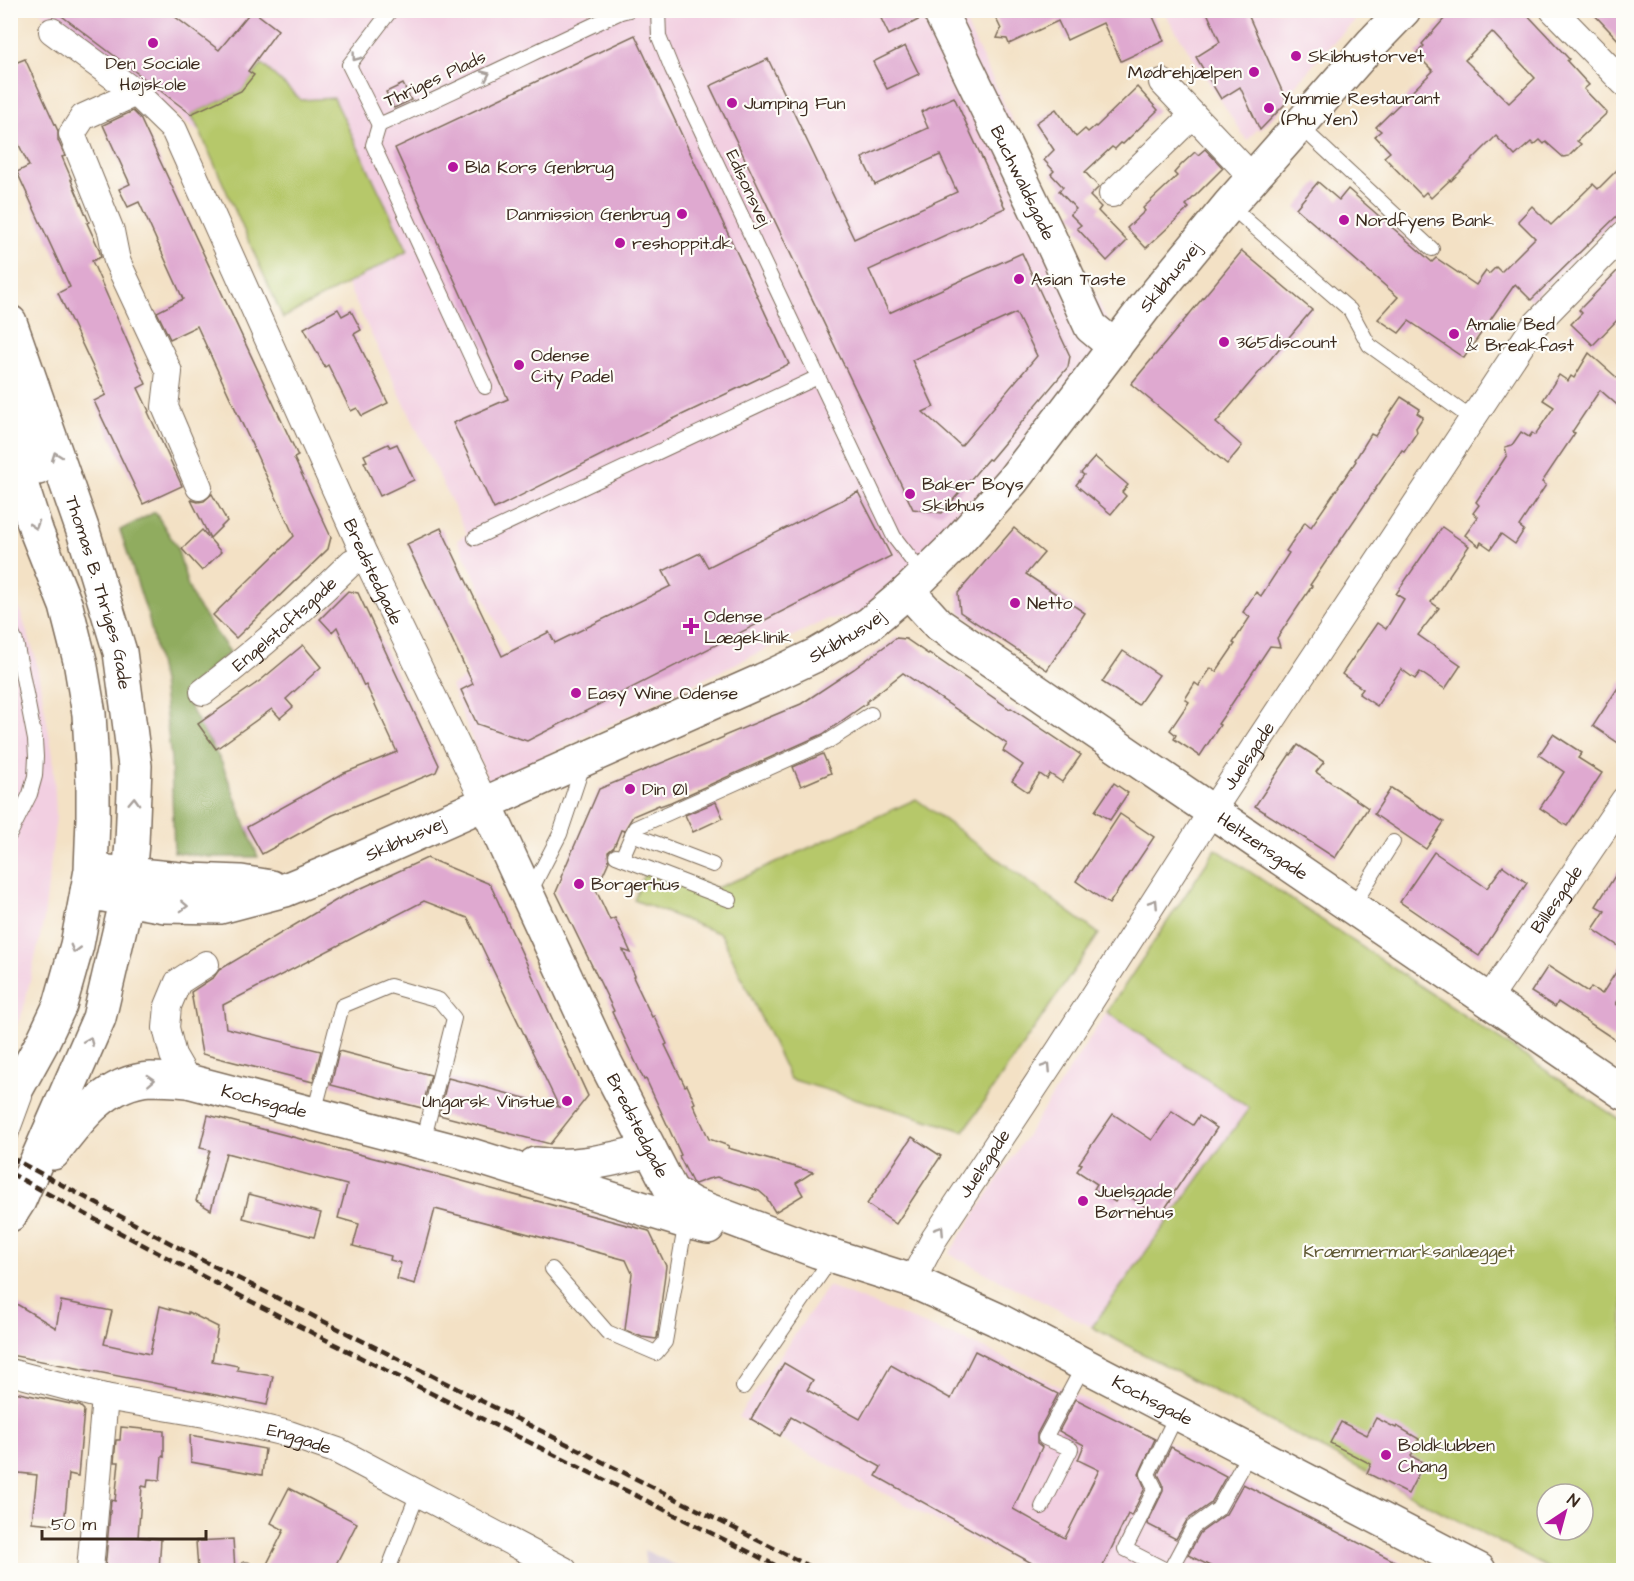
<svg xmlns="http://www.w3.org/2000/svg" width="1634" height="1581" font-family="'Architects Daughter',sans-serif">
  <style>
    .built { fill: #f2cfe1 }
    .industrial { fill: #cfbdcf }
    .green { fill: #b6c86b; stroke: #787944; stroke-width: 1.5; fill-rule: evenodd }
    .forest { fill: #90ac5f; stroke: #666b3e; stroke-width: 1.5 }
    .building { fill: #dfa9d0; fill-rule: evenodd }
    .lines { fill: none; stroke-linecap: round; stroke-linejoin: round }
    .lane-casing { stroke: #7b6a58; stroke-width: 16 }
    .street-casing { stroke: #7b6a58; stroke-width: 28 }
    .secondary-casing { stroke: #7b6a58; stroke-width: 36 }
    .lane { stroke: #fff; stroke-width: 14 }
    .street { stroke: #fff; stroke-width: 26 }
    .secondary { stroke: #fff; stroke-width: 33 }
    .rail { stroke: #3b2a1e; stroke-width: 4.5; stroke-dasharray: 9 4.5; stroke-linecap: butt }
    .oneway { stroke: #a79f9a }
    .poi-dot { fill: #b5179e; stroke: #fdfcf7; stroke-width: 2 }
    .labels { text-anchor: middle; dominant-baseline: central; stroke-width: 4.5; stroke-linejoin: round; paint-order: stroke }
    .poi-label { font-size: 18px; fill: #3b2a1e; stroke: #fdfcf7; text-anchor: start }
    .street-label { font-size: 18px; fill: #3b2a1e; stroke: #fdfcf7 }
    .park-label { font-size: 18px; fill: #605935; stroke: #fdfcf7 }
  </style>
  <rect width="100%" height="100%" fill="#fdfcf7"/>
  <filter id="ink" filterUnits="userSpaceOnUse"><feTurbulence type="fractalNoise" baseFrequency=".0167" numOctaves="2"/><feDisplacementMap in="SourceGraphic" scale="12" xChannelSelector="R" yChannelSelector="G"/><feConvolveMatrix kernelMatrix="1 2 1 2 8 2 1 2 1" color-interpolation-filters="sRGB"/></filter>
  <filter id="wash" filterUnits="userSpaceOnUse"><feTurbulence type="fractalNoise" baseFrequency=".008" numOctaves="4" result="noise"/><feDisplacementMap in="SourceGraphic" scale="24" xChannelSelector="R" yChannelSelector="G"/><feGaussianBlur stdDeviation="1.35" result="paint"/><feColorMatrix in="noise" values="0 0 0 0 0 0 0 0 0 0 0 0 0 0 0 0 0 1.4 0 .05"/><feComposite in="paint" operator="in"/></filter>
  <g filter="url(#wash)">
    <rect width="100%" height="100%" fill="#f3e1c5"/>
    <g class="built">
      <path d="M39,11H960L1122,351L914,606L826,620L489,783L451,686L510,651L457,540L467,534L347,284L283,318L201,134Z"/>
      <path d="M1163,11H1364L1328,48L1247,141Z"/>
      <path d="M10,581L35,656L53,755L56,816L44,919L23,1011L11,1039Z"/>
      <path d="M1107,1012L1249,1108L1092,1327L949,1254Z"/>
      <path d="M828,1286L988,1350L1417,1570H1031L738,1417Z"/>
    </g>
    <path class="industrial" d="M644,1550L686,1570H646Z"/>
    <g class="green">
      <path d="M262,64L301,100L334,98L408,251L283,318L201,134L191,114L241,91Z"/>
      <path d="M916,799L1099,934L964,1131L790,1079L721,934L634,900L649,862L716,888L749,875Z"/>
      <path d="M1216,849L1623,1122V1570H1552L1092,1327L1249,1108L1107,1012ZM1547,1494H1583V1530H1547Z"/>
    </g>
    <path class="forest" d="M155,512L177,547L188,586L196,604L230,652L182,693L222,763L258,857H210L174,852L171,759L162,682L149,619L120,530Z"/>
    <g id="blocks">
      <g class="building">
        <path d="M54,10H166L219,50L252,10L278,30L248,71L254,75L241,91L191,114Z"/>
        <path d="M877,10H921L922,18L889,35Z"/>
        <path d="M992,10H1150L1164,41L1121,61L1103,23L1067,40L1058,21L1009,44L1007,39L997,38L1001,29Z"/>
        <path d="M1206,10H1246L1287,102L1260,130L1240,87L1221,99L1196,57L1220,42Z"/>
        <path d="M1452,10H1523L1569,59L1567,61L1589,85L1584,89L1607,113L1577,141L1581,144L1569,156L1563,157L1546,142L1544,144L1540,140L1534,145L1531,142L1515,156L1496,136L1451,181L1450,180L1431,198L1426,192L1422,196L1384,157L1390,152L1375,136L1381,131L1376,127L1433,71L1416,54L1424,46L1422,44ZM1492,32L1535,78L1509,103L1465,60Z"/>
        <path d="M1590,10H1623V45Z"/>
        <path d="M635,35L789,364L669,421L494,509L453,423L508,399L395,148Z"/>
        <path d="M905,46L919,74L887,89L873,62Z"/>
        <path d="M25,59L58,131V140L65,156L62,157L72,180H71L89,222L87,223L99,249L101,257L92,261L146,384L138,388L149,411L148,412L182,486L143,504L94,401L106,395L58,293L70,287L17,172L29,166L10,126V65Z"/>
        <path d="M768,59L854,239L957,192L940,155L875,185L862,158L928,128L921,112L954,97L1005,208L869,270L889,313L1022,253L1070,356L1068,367L990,460L988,459L942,513L913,509L710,86ZM1016,313L1037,356L961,446L923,412L934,407L912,360Z"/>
        <path d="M403,84L411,100L394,108L386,92Z"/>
        <path d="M1137,87L1158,110L1123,144L1121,143L1115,149L1112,147L1085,172L1099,187L1090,196L1101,207L1098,211L1127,241L1107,261L1077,228L1081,225L1070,214L1076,209L1059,191L1063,187L1051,174L1054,171L1044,160L1054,150L1036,123L1056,109L1076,137L1085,129L1088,132L1095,126L1096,127Z"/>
        <path d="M133,111L140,118L298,456L294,458L331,537L328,549L236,638L213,615L294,536L197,326L170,339L157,312L183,299L139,202L128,207L119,189L130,184L103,125Z"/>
        <path d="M1205,149L1223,168L1186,205L1189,208L1146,248L1127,228L1145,211L1143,208L1177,176L1174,173L1181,165L1195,152L1198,155Z"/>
        <path d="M1623,164V210L1531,300L1515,284L1464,358L1409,321L1399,333L1378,319L1398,297L1296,208L1318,182L1339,200L1348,189L1432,262L1436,258L1476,285L1486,271L1489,274L1496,267L1501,272L1535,238L1518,221L1532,206L1551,225L1593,184L1598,189Z"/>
        <path d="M1242,251L1312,310L1216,423L1242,446L1227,464L1131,384Z"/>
        <path d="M1623,265V314L1593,345L1571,324L1582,313L1579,310Z"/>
        <path d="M338,309L342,316L351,311L361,330L354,334L388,403L362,416L357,408L351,411L328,365L325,367L304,328Z"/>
        <path d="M1589,353L1623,383V410L1600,390L1572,432L1575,433L1542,482L1546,485L1519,526L1524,530L1515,544L1501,534L1491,549L1481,542L1479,546L1465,535L1478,517L1473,513L1479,505L1476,502L1507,455L1505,447L1512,445L1521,432L1529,437L1532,433L1535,435L1554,407L1543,400L1559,375L1568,381L1571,376L1574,378Z"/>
        <path d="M1401,397L1420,409L1417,413L1423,417L1416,428L1417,432L1404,452L1402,450L1310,585L1312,586L1277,638L1280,647L1270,646L1225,714L1218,724L1220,725L1200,756L1174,739L1176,735L1170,730L1189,702L1185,699L1195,683L1199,686L1211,668L1216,672L1235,644L1233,643L1250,617L1243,612L1256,592L1261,596L1289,553L1286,551L1305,522L1311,527L1356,461L1355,460L1371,434L1375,436Z"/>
        <path d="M388,444L390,447L397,444L414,480L380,496L364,462L367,461L364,455Z"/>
        <path d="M1095,457L1128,485L1122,492L1126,496L1111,514L1076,485L1084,475L1081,473Z"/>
        <path d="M858,492L891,556L527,741L477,724L461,690L473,684L407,544L441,528L502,656L549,632L555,643L671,586L663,571L700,553L708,567Z"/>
        <path d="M212,494L227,521L210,538L191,500L198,502L204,501Z"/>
        <path d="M1442,527L1469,546L1431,602L1439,608L1418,635L1461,665L1445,689L1420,672L1415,679L1401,669L1377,706L1359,694L1363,689L1342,674L1377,623L1386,629L1404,599L1396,594Z"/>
        <path d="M1014,528L1044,553L1026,574L1085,613L1047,670L960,612L958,593Z"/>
        <path d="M202,530L221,552L202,571L182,549Z"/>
        <path d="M348,591L358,593L439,765L436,772L333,815L262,854L247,827L344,773L397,752L366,685L364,686L337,627L332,632L320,619Z"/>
        <path d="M896,638L906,639L928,654L929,653L1010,709L1011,708L1081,755L1062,782L1050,774L1047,779L1040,774L1028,792L1012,781L1023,765L1003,751L1007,744L903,673L866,702L867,703L823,734L671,802L660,806L659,805L633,816L624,831L621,830L614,847L608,852L609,861L596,890L610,920L615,918L631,953L623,950L635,976L633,977L652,1017L654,1016L667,1044L665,1045L685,1086L687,1085L695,1103L693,1104L709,1139L729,1146L728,1148L813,1172L796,1183L803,1195L775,1212L766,1197L759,1191L717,1177L708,1179L695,1184L692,1182L679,1156L681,1155L646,1079L644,1080L612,1012L614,1011L556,892L562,878L561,877L599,789L724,737V736L801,704L854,669Z"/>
        <path d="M303,645L321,667L286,699L293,707L280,718L272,709L216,749L198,724L261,680Z"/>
        <path d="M1123,651L1159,675L1138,705L1102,682Z"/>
        <path d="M1623,680V746L1593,726Z"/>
        <path d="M1553,734L1582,753L1578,758L1602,773L1567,826L1540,808L1564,772L1539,755Z"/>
        <path d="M1298,745L1324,762L1316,772L1368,808L1335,858L1255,806L1290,754L1291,755Z"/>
        <path d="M823,754L831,773L801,786L793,767Z"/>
        <path d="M1114,783L1128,793L1110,820L1095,811Z"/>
        <path d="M1391,788L1444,822L1426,849L1374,814Z"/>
        <path d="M716,802L723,818L693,832L685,815Z"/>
        <path d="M1120,814L1154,837L1109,904L1076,881Z"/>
        <path d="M1434,852L1487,888L1503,866L1527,883L1479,956L1400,902Z"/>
        <path d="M427,858L490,884L588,1096L550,1144L439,1115L448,1078L559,1107L468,918L424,901L223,1005L226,1028L321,1051L313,1082L202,1054L191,992L214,977L219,970L340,898Z"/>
        <path d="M1623,863V949L1593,929L1605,911L1596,906Z"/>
        <path d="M1623,961V992L1616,1004L1623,1009V1045L1558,1002L1555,1007L1531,992L1548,966L1588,992L1591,987L1602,994Z"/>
        <path d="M339,1051L431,1075L422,1108L331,1085Z"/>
        <path d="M1172,1111L1193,1125L1199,1116L1217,1128L1173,1194L1174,1195L1160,1216L1124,1193L1120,1198L1118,1197L1115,1202L1094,1189L1097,1184L1077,1171L1082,1164L1079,1163L1113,1114L1152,1140Z"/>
        <path d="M208,1115L451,1178L649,1231L666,1266L657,1338L656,1339L642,1337L625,1330L632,1273L626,1260L435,1209L415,1284L397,1279L401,1263L390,1260L391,1256L353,1246L359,1224L338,1218L347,1185L226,1153L211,1210L196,1201L210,1150L200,1148Z"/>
        <path d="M912,1137L941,1156L896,1224L867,1204Z"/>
        <path d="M249,1194L321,1213L314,1237L243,1218Z"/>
        <path d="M10,1300L56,1328L61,1301L112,1311L104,1344L150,1354L160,1306L188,1314V1312L218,1327L212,1361L238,1366L237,1370L273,1376L267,1405L10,1355Z"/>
        <path d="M975,1351L1058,1394L1037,1434V1443L1042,1447L1013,1509L1065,1538L1099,1470L1078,1460L1084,1445L1059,1431L1076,1399L1155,1439L1139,1474L1145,1488L1131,1516L1128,1514L1101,1570H1044L876,1476L881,1467L791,1417L780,1436L751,1419L784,1363L813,1380L807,1390L860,1419L891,1365L951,1399Z"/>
        <path d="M10,1391L80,1406L84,1410L78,1476L69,1474L64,1525L32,1522L37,1475L10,1472Z"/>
        <path d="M1376,1418L1396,1428L1397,1426L1419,1439L1411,1456L1424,1463L1408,1494L1367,1473L1371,1464L1330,1443L1341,1422L1367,1435Z"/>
        <path d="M121,1427L164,1431V1457L162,1456L160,1480L148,1479L147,1487L142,1486L138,1537L161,1539L159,1570H105L111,1500L115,1501L119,1462H114L116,1440H120Z"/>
        <path d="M190,1435L265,1449L262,1475L191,1462Z"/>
        <path d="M1171,1447L1226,1476L1211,1503L1187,1520L1176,1539L1147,1524L1163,1491V1484L1158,1474Z"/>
        <path d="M1243,1484L1296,1511L1412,1570H1218L1188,1555L1200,1533L1226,1514Z"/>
        <path d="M289,1488L357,1523L333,1570H275L266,1566L284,1530L271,1523Z"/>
        <path d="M233,1539L235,1570H198L196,1541Z"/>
      </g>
    </g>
  </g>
  <g filter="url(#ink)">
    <use href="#blocks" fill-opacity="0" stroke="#7b6a58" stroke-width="1.5"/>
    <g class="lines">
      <defs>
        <g id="lane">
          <path d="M391,10L349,65L379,125C461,89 540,49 621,12L629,10"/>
          <path d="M658,10L659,37L672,69L894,537L924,576"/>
          <path d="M379,125L373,145L485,387"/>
          <path d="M1300,126L1432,249"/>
          <path d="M1229,205L1350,310L1369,345L1472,419"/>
          <path d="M475,538L818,377"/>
          <path d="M10,630L16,642L35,740L36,757L35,776L30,794L10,834"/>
          <path d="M632,834L713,865"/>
          <path d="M616,856L730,900"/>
          <path d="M622,858L635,828L827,742L871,714"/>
          <path d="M529,894L560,834L584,762"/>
          <path d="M1352,907L1393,842"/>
          <path d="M314,1113L342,1006L390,986L439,1000L454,1018L423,1142"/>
          <path d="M10,1138L25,1097"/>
          <path d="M552,1269L607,1332L656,1353L665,1342L686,1221"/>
          <path d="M743,1387L833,1256"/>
          <path d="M1042,1507L1071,1449L1045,1438L1084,1365"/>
          <path d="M246,1569V1570"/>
          <path d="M388,1570L418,1493"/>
          <path d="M1166,1570L1125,1549L1155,1488L1148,1474L1177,1414"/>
          <path d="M1170,1570L1193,1527L1218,1509L1250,1452"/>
        </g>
        <g id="street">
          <path d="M1553,10L1624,83"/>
          <path id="s1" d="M52,31L136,93L174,130L365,556L485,803"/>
          <path d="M1162,82L1253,178"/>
          <path d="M136,93L83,117L72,134L111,231L117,261L169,372L165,407L199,487"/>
          <path d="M1112,194L1193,115"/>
          <path id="s2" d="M203,692C256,652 305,608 352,562L365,556"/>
          <path id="s3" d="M1488,1000L1624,800"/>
          <path d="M188,1081L173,1055L166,1028L168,1006L178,982L206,964"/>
          <path id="s4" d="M912,1281L934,1239L1060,1049L1212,811L1534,326L1624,234"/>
          <path id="s5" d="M10,1372L105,1397L205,1414L289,1434L338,1451L564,1570"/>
          <path d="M90,1570L105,1397"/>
        </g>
        <g id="secondary">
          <path id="s6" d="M939,10L1046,230L1091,327L1115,347"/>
          <path id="s7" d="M10,322L83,531L120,652L135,766L132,843L127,898L99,1018L19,1201L10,1215"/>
          <path d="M10,395L38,468"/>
          <path d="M10,449L37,533L66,606L80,661L89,714L93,782V818L91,870L87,892L77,945L60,1005L43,1041L10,1101"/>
          <path id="s8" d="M908,591L938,624L1624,1093"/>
          <path id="s9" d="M485,803L603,1058L672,1192"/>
          <path d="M108,872L190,880L241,882L271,887"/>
          <path id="s10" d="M87,892L165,906L220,907L285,890L346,865L763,680L816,655L869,624L908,591L955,545L1012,481L1145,307L1229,205L1373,42L1404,10"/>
          <path id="s11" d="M53,1153C77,1121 106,1081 151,1079C163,1079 176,1080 188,1081L474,1156L686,1222L708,1227"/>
          <path d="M535,1164C578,1169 609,1160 650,1150"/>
          <path id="s12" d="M672,1192L692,1204L817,1251L912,1281L996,1319L1479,1570"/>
        </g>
      </defs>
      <use href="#lane" class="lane-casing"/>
      <use href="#street" class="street-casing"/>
      <use href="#secondary" class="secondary-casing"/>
      <use href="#lane" class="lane"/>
      <use href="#street" class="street"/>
      <use href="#secondary" class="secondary"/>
      <g class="rail">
        <path d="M10,1157L198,1258L817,1570"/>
        <path d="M10,1173C264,1313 526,1440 785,1570"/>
      </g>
    </g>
    <defs><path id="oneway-chevron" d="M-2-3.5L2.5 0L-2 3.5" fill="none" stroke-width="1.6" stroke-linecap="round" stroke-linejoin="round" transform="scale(1.5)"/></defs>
    <g class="oneway">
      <use href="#oneway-chevron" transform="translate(356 57) rotate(127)"/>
      <use href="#oneway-chevron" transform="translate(486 75) rotate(-25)"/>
      <use href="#oneway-chevron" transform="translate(56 456) rotate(-110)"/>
      <use href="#oneway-chevron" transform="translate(35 525) rotate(72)"/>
      <use href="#oneway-chevron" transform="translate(134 801) rotate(-88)"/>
      <use href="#oneway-chevron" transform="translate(1154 903) rotate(-57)"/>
      <use href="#oneway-chevron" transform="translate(184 906) rotate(2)"/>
      <use href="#oneway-chevron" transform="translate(75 949) rotate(105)"/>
      <use href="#oneway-chevron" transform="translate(89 1041) rotate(-67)"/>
      <use href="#oneway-chevron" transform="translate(1047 1067) rotate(-57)"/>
      <use href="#oneway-chevron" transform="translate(151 1080) rotate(-3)"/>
      <use href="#oneway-chevron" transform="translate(940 1230) rotate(-57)"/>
    </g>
  </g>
  <g class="poi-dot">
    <circle cx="153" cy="43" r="6"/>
    <circle cx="1296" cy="56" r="6"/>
    <circle cx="1254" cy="72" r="6"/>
    <circle cx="732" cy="103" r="6"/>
    <circle cx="1269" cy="108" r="6"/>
    <circle cx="453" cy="167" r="6"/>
    <circle cx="682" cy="214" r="6"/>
    <circle cx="1344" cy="220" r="6"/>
    <circle cx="620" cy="243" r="6"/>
    <circle cx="1019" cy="279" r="6"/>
    <circle cx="1454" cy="334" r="6"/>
    <circle cx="1224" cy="342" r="6"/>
    <circle cx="519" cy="365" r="6"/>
    <circle cx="910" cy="494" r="6"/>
    <circle cx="1015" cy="603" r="6"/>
    <path d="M688 617h6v6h6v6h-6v6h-6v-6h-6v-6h6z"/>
    <circle cx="576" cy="693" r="6"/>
    <circle cx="630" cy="789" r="6"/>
    <circle cx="579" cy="884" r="6"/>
    <circle cx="567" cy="1101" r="6"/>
    <circle cx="1083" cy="1201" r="6"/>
    <circle cx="1386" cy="1455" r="6"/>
  </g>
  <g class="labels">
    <g class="poi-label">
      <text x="1308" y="56">Skibhustorvet</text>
      <text x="153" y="63" text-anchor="middle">Den Sociale<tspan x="153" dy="21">Højskole</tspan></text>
      <text x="1242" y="72" text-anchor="end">Mødrehjælpen</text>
      <text x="1281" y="98">Yummie Restaurant<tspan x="1281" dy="21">(Phu Yen)</tspan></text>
      <text x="744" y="103">Jumping Fun</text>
      <text x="465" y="167">Blå Kors Genbrug</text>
      <text x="670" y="214" text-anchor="end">Danmission Genbrug</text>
      <text x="1356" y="220">Nordfyens Bank</text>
      <text x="632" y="243">reshoppit.dk</text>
      <text x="1031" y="279">Asian Taste</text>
      <text x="1466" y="324">Amalie Bed<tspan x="1466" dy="21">&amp; Breakfast</tspan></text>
      <text x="1236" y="342">365discount</text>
      <text x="531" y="355">Odense<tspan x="531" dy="21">City Padel</tspan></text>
      <text x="922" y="484">Baker Boys<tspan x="922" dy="21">Skibhus</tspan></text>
      <text x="1027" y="603">Netto</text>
      <text x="704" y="616">Odense<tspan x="704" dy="21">Lægeklinik</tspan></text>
      <text x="588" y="693">Easy Wine Odense</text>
      <text x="642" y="789">Din Øl</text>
      <text x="591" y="884">Borgerhus</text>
      <text x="555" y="1101" text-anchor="end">Ungarsk Vinstue</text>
      <text x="1095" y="1191">Juelsgade<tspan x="1095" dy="21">Børnehus</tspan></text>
      <text x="1398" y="1445">Boldklubben<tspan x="1398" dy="21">Chang</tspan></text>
    </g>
    <g class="street-label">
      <text transform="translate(435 79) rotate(-25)">Thriges Plads</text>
      <text stroke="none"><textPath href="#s6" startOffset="192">Buchwaldsgade</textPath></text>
      <text transform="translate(748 188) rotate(65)">Edisonsvej</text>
      <text stroke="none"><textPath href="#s10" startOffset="1304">Skibhusvej</textPath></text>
      <text stroke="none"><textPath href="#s1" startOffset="642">Bredstedgade</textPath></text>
      <text stroke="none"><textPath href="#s7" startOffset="285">Thomas B. Thriges Gade</textPath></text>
      <text stroke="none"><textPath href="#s2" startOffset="106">Engelstoftsgade</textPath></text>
      <text stroke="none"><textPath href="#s10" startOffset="818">Skibhusvej</textPath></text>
      <text stroke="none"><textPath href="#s4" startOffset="624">Juelsgade</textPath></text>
      <text stroke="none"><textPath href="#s10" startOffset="332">Skibhusvej</textPath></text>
      <text stroke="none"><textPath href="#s8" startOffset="438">Heltzensgade</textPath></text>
      <text stroke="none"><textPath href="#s3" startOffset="122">Billesgade</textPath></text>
      <text stroke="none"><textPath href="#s11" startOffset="243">Kochsgade</textPath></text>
      <text stroke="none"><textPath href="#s9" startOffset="357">Bredstedgade</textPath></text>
      <text stroke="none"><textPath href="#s4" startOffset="138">Juelsgade</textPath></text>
      <text stroke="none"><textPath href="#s12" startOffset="525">Kochsgade</textPath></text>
      <text stroke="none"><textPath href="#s5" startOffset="297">Enggade</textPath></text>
    </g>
    <g class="park-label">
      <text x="1409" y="1251">Kræmmermarksanlægget</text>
    </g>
  </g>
  <rect width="1634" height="1581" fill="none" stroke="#fdfcf7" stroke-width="36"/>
  <g transform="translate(1565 1512) rotate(36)"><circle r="28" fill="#fdfcf7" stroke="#afa8a0" stroke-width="1.5"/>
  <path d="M0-4.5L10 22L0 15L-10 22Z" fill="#b5179e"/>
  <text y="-9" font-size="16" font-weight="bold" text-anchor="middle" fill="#3b2a1e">N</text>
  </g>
  <path d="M42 1530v9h164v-9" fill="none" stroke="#3b2a1e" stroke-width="3"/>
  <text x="51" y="1530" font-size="18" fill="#3b2a1e" stroke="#fdfcf7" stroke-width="4.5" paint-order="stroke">50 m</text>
</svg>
